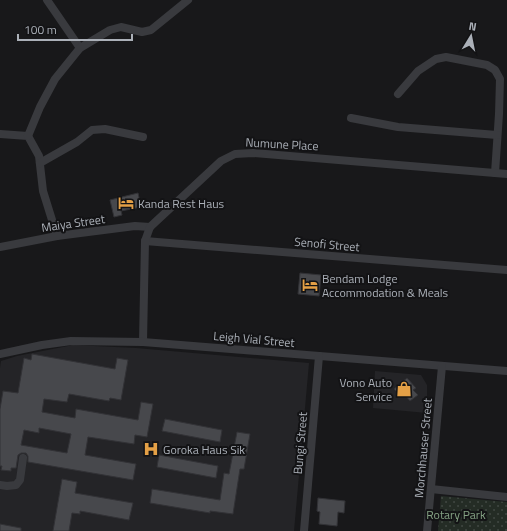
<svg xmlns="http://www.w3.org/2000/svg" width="507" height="531" font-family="'Titillium Web',sans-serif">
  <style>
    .built { fill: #242427 }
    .park { fill: url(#park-dots) }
    .building { fill: #47484c; stroke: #323236; fill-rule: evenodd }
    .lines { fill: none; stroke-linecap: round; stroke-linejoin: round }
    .minor { stroke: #393a3e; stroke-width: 8 }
    .labels { text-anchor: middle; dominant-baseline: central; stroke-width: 4; stroke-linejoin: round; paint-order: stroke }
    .street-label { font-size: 12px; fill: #abb0b8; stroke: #131315 }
    .poi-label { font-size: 12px; fill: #abb0b8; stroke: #131315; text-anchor: start }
    .park-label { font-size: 12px; fill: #85a284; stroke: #131315 }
  </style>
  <defs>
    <pattern id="park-dots" width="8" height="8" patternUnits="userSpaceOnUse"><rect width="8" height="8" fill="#242c25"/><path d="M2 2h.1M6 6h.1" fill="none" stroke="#414843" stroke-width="1.8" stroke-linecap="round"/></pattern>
  </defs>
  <rect width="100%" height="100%" fill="#18181a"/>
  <g class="built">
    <path d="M73,345L136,348L309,363L294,531H0V368L1,361L17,356Z"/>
    <path d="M375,371L421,375L427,385V413L373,408Z"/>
  </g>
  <path class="park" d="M441,496L507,502V531H438Z"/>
  <g class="building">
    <path d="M138,193L141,207L121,211L122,215L114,217L110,200Z"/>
    <path d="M300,273L321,275L319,296L298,294Z"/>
    <path d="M32,354L115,369L117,358L128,360L121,400L110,398L109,401L69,394L67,402L44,399L42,412L75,418L76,409L138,420L141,402L153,404L147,437L135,435L134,444L88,437L85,455L136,464L133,480L28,462V456L26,453H21L18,455L16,468H11V471L1,470L2,466H0V409L3,391L18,393L24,358L31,360ZM39,428L71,434L67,453L21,445L24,430L39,433Z"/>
    <path d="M407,378L416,388L413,390L418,395L410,401L405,395L402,397L394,389Z"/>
    <path d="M165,419L222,430L220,442L162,431Z"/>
    <path d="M237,432L250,434L244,469H240L233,514L210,511V513L150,503L152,489L220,500L224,473L229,474Z"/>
    <path d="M159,455L218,466L216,478L157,467Z"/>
    <path d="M62,479L77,482L75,493L133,503L129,520L80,511V514L72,513L69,531H53Z"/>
    <path d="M318,498L345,501L344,513L338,512L337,526L319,524L320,512L317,511Z"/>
    <path d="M0,524L21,528V531H0Z"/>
  </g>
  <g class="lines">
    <g class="minor">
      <path d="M47,0L80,48"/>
      <path d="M398,94L418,71L436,59L446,57L487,65L495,70L500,79L499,114L495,173"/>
      <path d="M351,118L398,127L497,135"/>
      <path d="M0,134L28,136L39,156L43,191L57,236"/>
      <path d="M28,136L40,107L55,79L80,48L110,30L121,27L142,32L151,30L188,0"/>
      <path d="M40,163L77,142L92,130L105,129L143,137"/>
      <path d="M145,241L507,270"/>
      <path d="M0,247L57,236L135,226L150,227"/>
      <path d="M143,342L145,241L150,227L221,161L235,154L253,153L507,174"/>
      <path d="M0,354L42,345L71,341L143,342L507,371"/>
      <path d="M0,485L7,486L16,485L20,480L23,458"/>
      <path d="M431,489L507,497"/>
      <path d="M304,531L319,356"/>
      <path d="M427,531L442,366"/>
    </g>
  </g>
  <defs>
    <symbol id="hotel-bare" viewBox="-9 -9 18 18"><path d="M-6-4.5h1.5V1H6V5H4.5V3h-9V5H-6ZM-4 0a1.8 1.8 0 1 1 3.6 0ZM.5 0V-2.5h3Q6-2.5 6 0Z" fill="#e4a046" stroke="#131315" stroke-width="2.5" paint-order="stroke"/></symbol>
    <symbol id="shop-bare" viewBox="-9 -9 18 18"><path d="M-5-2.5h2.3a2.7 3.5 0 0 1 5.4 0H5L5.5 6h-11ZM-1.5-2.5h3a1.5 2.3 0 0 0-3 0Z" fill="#e4a046" stroke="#131315" stroke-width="2.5" paint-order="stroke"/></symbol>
    <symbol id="hospital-bare" viewBox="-9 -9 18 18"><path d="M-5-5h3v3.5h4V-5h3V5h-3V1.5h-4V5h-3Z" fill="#e4a046" stroke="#131315" stroke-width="2.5" paint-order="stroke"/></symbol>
  </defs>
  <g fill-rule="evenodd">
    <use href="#hotel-bare" x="115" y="192" width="22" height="22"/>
    <use href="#hotel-bare" x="299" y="274" width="22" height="22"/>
    <use href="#shop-bare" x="393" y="378" width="22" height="22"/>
    <use href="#hospital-bare" x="140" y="438" width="22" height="22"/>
  </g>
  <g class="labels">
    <g class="street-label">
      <text transform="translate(282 144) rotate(3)">Numune Place</text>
      <text transform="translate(73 223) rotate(-8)">Maiya Street</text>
      <text transform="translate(327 244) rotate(5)">Senofi Street</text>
      <text transform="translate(254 339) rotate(5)">Leigh Vial Street</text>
      <text transform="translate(300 443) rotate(-85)">Bungi Street</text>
      <text transform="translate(423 448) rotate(-85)">Morchhauser Street</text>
    </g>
    <g class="poi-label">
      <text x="138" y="203">Kanda Rest Haus</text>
      <text x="322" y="278">Bendam Lodge<tspan x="322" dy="14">Accommodation &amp; Meals</tspan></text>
      <text x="392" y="382" text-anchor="end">Vono Auto<tspan x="392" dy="14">Service</tspan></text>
      <text x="163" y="449">Goroka Haus Sik</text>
    </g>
    <g class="park-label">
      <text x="456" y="514">Rotary Park</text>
    </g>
  </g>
  <g transform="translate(471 36) rotate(10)" stroke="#131315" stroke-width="3" paint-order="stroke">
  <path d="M0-3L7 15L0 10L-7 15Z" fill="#abb0b8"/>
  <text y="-6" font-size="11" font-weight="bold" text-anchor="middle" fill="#abb0b8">N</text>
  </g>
  <path d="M18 34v6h114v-6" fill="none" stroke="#abb0b8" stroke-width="2"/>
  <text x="24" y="34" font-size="12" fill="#abb0b8" stroke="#131315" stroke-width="3" paint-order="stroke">100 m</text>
</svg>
